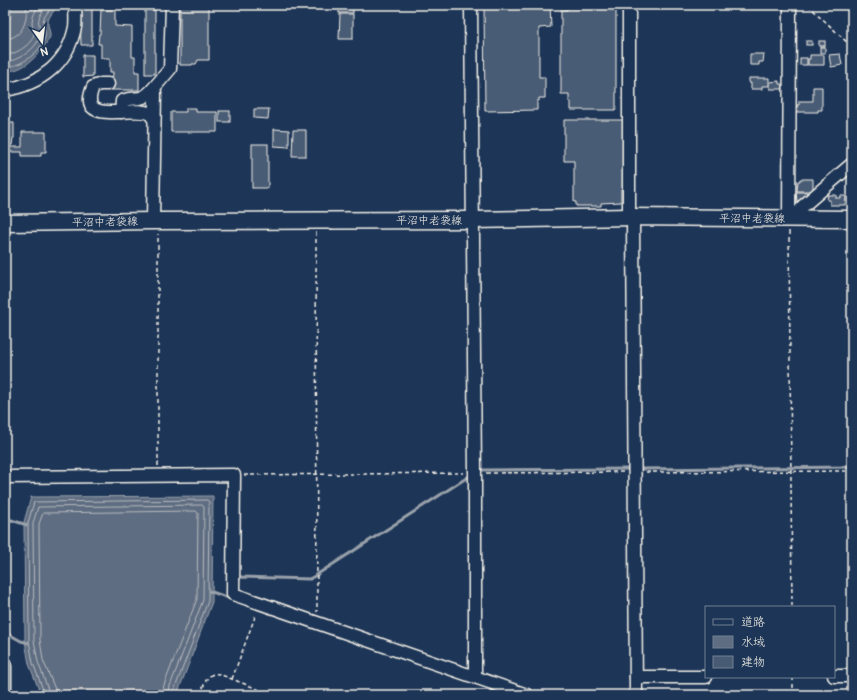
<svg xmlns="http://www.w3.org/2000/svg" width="857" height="700" font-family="Pangolin,'Klee One',sans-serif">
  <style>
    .water { fill: #5e6d82; stroke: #9aa2ab }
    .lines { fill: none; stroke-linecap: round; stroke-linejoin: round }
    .shore { stroke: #b8bcbf; stroke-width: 1 }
    .stream { stroke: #9aa2ab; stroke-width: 3 }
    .building { fill: #485b74; stroke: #f4f1e8 }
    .minor-casing { stroke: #f4f1e8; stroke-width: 15 }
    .major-casing { stroke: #f4f1e8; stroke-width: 19 }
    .path { stroke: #f4f1e8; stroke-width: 1.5; stroke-dasharray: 4 3; stroke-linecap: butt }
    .minor { stroke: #1d3557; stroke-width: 12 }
    .major { stroke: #1d3557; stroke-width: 16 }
    .labels { text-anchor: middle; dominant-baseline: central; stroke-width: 3; stroke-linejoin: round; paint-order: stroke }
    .street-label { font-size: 11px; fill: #f4f1e8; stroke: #1d3557 }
  </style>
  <rect width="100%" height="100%" fill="#1d3557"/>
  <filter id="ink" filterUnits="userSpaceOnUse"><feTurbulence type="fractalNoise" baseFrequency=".025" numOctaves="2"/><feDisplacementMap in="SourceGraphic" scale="8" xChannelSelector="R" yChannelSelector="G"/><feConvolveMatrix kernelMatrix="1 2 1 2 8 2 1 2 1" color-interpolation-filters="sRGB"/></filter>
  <g filter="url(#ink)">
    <g class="water">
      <path d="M11,5H56C56,11 49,15 48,21C47,26 51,32 50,37C49,39 48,40 47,42C38,56 23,72 5,71V25C12,19 12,14 11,5Z"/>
      <path d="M213,496L212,602L177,695H41L29,664L25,641L24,522L31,497Z"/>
    </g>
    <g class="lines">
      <g class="shore">
        <path d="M5,39C23,38 28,20 26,5"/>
        <path d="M5,56C15,54 33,45 34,33C34,30 32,26 32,23C32,17 36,10 39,5"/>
        <path d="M5,62C18,61 39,48 40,34C41,31 39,28 39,25C37,17 43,11 47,5"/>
        <path d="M5,67C21,67 41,52 45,37C46,32 43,26 43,21C44,15 50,11 52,5"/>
        <path d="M45,695L33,663L29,641L28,523L34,502L207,500L209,502L208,601L175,688L173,695"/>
        <path d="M50,695L38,662L34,640L33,523L38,507L202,505L204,507L203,600L170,686L168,695"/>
        <path d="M56,695L55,689L43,660L40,640L39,524L43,513L196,511L198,513L197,599L164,685L162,695"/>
      </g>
      <g class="stream">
        <path d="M637,469L852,467"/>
        <path d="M478,470L632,469"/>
        <path d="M5,518L27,525"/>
        <path d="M239,580V577L310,579L471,475"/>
        <path d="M209,591L232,599"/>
        <path d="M5,632L21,641L29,643"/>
      </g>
    </g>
    <g class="building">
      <path d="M80,5H92V45H81Z"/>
      <path d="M180,5H209V60H198L196,64H192V65H180Z"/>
      <path d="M250,5H334V7L250,8Z"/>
      <rect x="339" y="5" width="14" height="8"/>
      <path d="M484,5H550L551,27L539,28V77H545V98H539V101H537V110L485,111Z"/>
      <path d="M567,5H616V110H571V102H569V94H561V10H567Z"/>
      <path d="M101,10H115V26L132,27V57H135V72H139V90H112L113,72H110V58H101V44H98L99,34H100Z"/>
      <rect x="145" y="10" width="10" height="64"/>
      <path d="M340,14H353V39H339Z"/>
      <rect x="806" y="41" width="6" height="4"/>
      <rect x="819" y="41" width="6" height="5"/>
      <rect x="820" y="47" width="5" height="6"/>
      <path d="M750,54H764L763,62H759V65H750Z"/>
      <path d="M840,54L842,65L831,67L829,55Z"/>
      <path d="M83,55H93V76L83,77Z"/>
      <path d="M810,55H824V65H808V59H810Z"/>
      <rect x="800" y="58" width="7" height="7"/>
      <path d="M749,78H769V86H762V89H751V83H749Z"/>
      <path d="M779,81V84H783V89H770V82Z"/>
      <path d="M813,87H822V110H818V112H797V105H799V101H813Z"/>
      <path d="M186,108H196V112H217V132H171V112H186Z"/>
      <path d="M254,109H269L268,119L254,118Z"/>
      <rect x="219" y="111" width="11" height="11"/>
      <path d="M5,116L6,123H14V138H13L12,145H7V152H5Z"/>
      <path d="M564,120H623V189H621V202L601,203V206H576V202H574V161H564Z"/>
      <path d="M274,129L289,130V147L274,146Z"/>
      <path d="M293,130H306V156H292Z"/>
      <path d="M22,132H46V152H41V156H22V152H7V147H22Z"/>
      <rect x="252" y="144" width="16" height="44"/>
      <path d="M800,179H813V191H797L798,181H800Z"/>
      <path d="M796,192H807V198L803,201H797Z"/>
      <path d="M828,195H836V198H840V196H846L845,205H830V200H827Z"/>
    </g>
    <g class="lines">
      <defs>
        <g id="minor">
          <path d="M471,5L475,473V677"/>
          <path d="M108,84H101L93,87C76,128 135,104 150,114C152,116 153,118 154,119"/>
          <path d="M5,90C41,84 68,63 75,27C76,20 75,12 75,5"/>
          <path d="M121,112L122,101C137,95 139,104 153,89"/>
          <path d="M629,217V5"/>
          <path d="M633,217L636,695"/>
          <path d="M795,218L803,206L852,164"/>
          <path d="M789,219L790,5"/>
          <path d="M153,221L155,92L153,89L170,69L172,5"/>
          <path d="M5,477L234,475L233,594L527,695"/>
          <path d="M5,666V695"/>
          <path d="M834,676H852"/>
          <path d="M636,677H706"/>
        </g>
        <path id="major" d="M5,223L153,221L473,220L629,217L852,219"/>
      </defs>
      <use href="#minor" class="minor-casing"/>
      <use href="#major" class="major-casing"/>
      <g class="path">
        <path d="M808,5L852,47"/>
        <path d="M789,231L792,607"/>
        <path d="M316,232L317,612"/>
        <path d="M158,466V234"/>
        <path d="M646,472L852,471"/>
        <path d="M486,473L624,472"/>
        <path d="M244,475L464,473"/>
        <path d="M793,677V695"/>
        <path d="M232,679L256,614"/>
        <path d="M201,695C204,685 206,672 219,674L273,695"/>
      </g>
      <use href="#minor" class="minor"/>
      <use href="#major" class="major"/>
    </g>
  </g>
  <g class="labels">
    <g class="street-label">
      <text x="752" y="218">平沼中老袋線</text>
      <text x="429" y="220">平沼中老袋線</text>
      <text transform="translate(105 222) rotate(-1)">平沼中老袋線</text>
    </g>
  </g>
  <rect width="857" height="700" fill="none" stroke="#1d3557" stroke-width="20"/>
  <rect x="10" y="10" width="837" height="680" fill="none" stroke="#f4f1e8" stroke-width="1.5" filter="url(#ink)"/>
  <rect x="705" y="606" width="130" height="72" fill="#1d3557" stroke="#738091"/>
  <rect x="713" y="619" width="20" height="6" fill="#1d3557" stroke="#738091"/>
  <text x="741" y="626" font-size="12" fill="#f4f1e8">道路</text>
  <rect x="713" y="636" width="20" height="12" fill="#5e6d82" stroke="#738091"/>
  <text x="741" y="646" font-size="12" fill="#f4f1e8">水域</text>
  <rect x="713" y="656" width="20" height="12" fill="#485b74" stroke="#738091"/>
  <text x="741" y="666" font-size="12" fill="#f4f1e8">建物</text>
  <g transform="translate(42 42) rotate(166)" stroke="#1d3557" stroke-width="3" paint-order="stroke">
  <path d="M0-3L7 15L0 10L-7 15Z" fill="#f4f1e8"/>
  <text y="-6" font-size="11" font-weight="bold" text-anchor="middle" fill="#f4f1e8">N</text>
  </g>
</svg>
